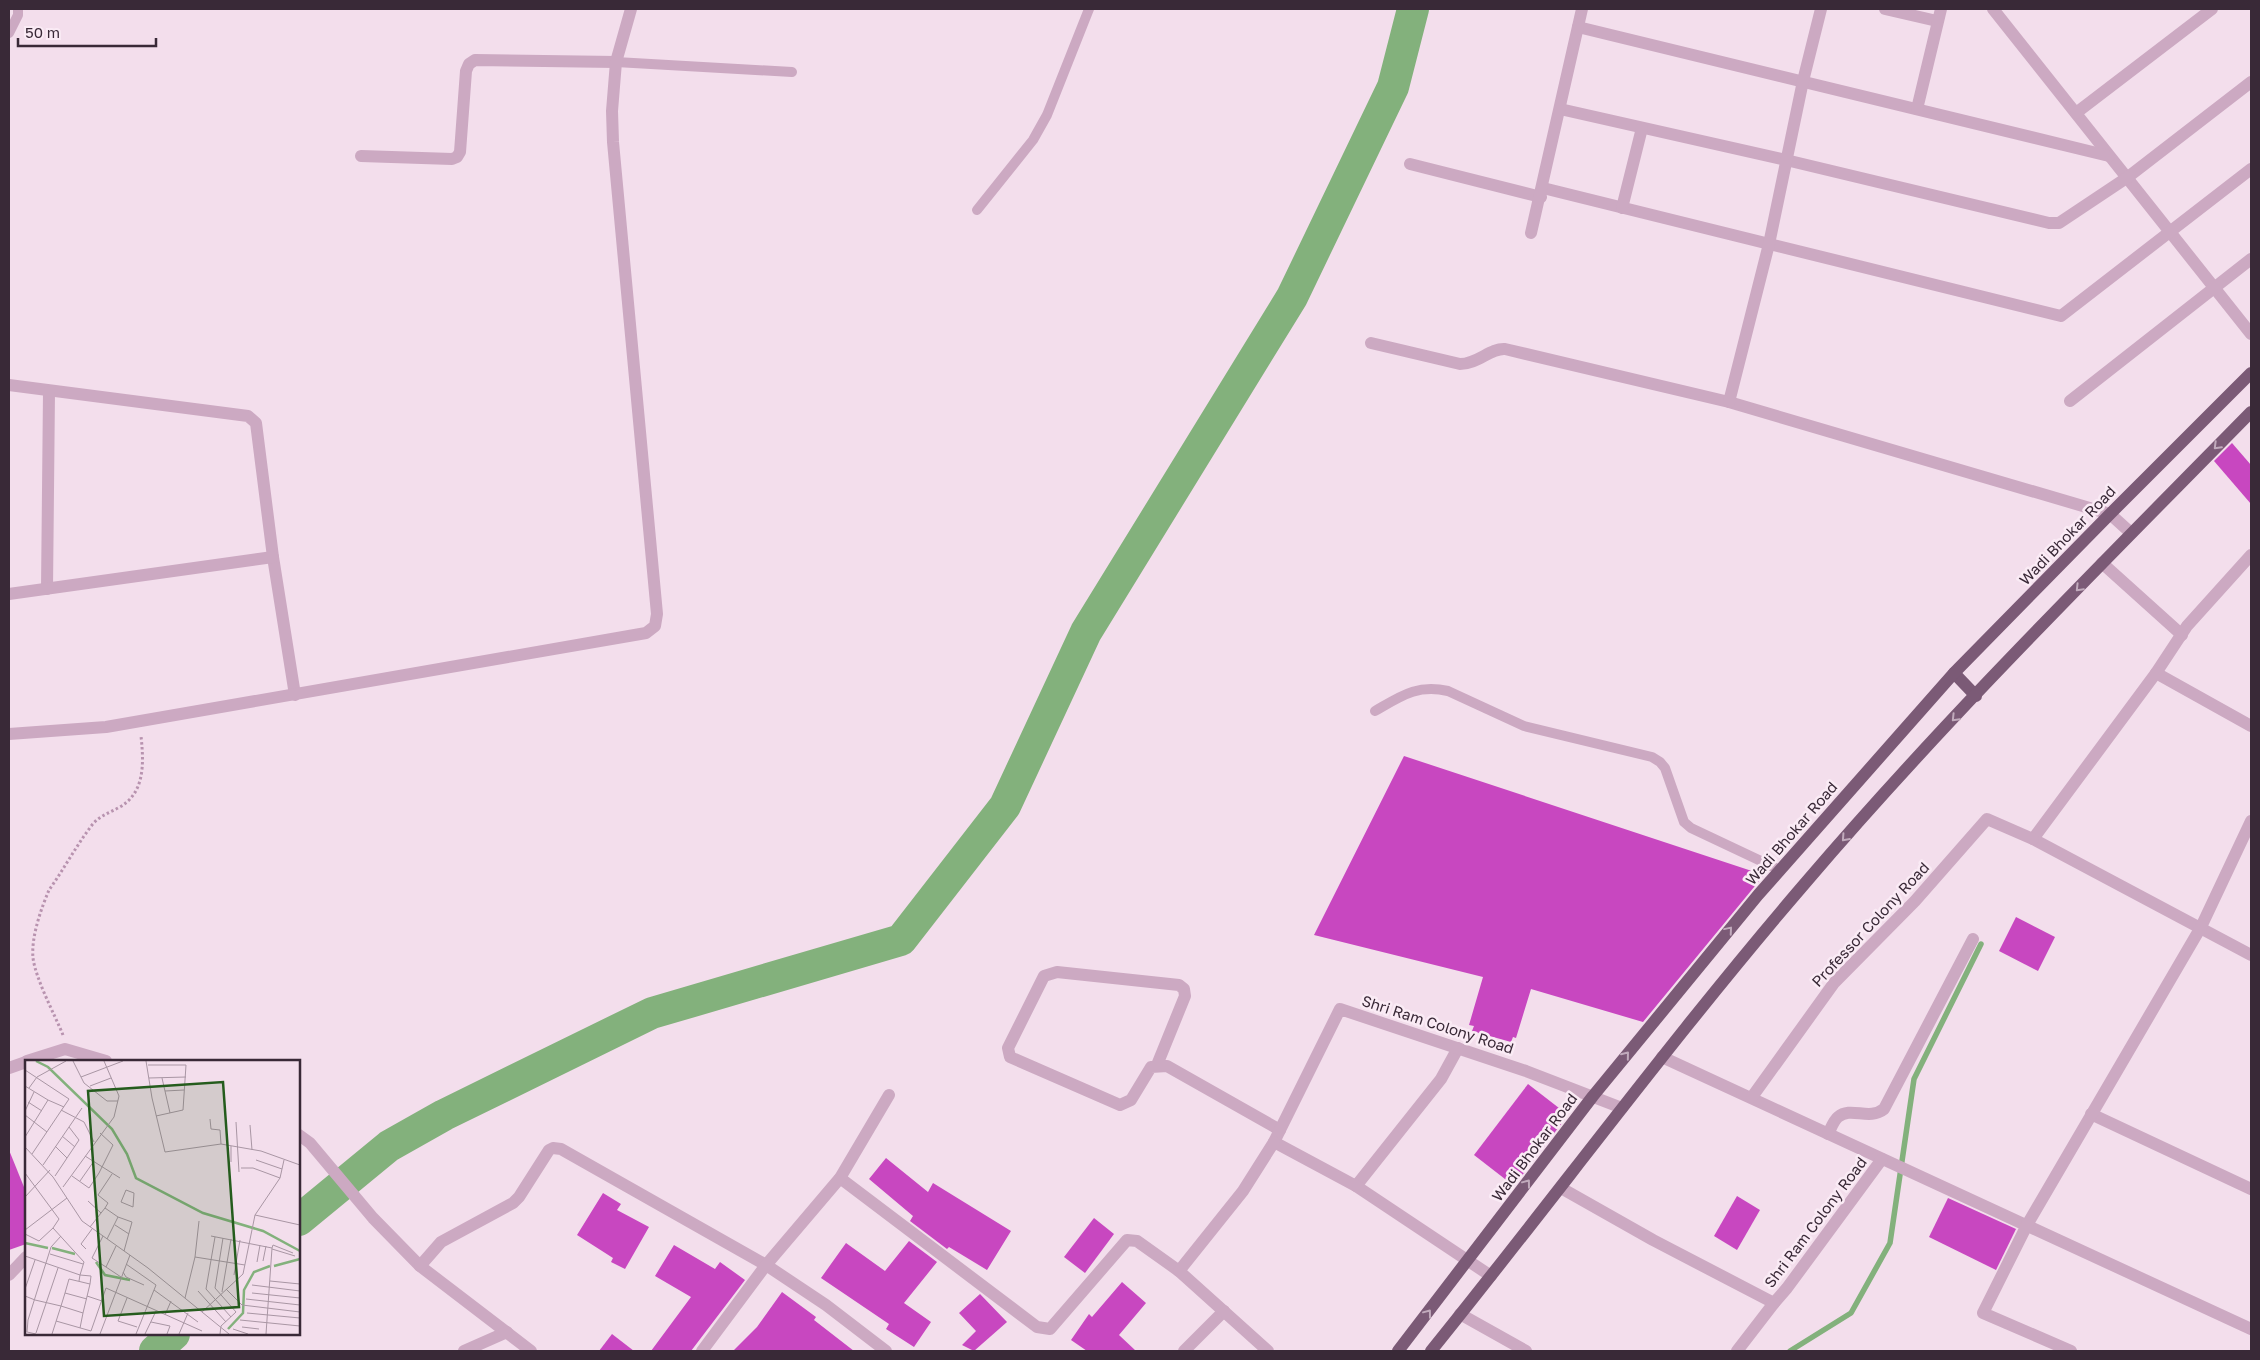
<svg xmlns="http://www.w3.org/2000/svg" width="2260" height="1360" font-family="'Golos Text',sans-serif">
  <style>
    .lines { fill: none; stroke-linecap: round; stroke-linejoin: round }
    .stream { stroke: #83b17c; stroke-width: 5.5 }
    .river { stroke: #83b17c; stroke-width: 32 }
    .building { fill: #c847c0 }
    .path { stroke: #b893af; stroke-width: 3; stroke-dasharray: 2.5 2.5; stroke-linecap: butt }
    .lane { stroke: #cca9c2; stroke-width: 10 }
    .street { stroke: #cca9c2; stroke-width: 12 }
    .primary { stroke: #7b5a76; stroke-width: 12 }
    .oneway { stroke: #c1aabc }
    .labels { text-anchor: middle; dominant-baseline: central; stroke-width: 5; stroke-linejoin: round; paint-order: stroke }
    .street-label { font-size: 15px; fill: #392937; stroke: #faebf5 }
    .inset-river { fill: none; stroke: #83b17c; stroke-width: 2.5 }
    .inset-road { fill: none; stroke: #a996a4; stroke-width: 1 }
    .view { fill: #255c1d; fill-opacity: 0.15; stroke: #255c1d; stroke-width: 2.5 }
    .inset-edge { fill: none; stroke: #392937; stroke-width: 2.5 }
  </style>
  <rect width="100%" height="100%" fill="#f3deec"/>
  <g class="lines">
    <path class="stream" d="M1790,1351L1851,1313L1890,1243L1914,1079L1981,944"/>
    <g class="river">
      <path d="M299,1220L389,1146L444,1115L652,1013L901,940L1005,806L1086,632L1292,297L1393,87L1413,9"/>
      <path d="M155,1351L174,1334"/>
    </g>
  </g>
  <g class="building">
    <path d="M2232,443L2251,465V504L2214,461Z"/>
    <path d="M1404,756L1664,842L1764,875L1643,1022L1531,989L1516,1038L1513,1037L1511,1042L1472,1031L1474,1026L1469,1025L1483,977L1314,935Z"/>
    <path d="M2016,917L2055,937L2038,971L1999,951Z"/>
    <path d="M1528,1084L1568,1115L1514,1186L1474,1155Z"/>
    <path d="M9,1150L26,1192V1244L9,1250Z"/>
    <path d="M886,1158L928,1192L933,1183L1011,1231L987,1270L949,1247L947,1249L910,1221L913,1216L869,1179Z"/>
    <path d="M603,1193L621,1204L617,1210L649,1227L625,1269L611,1262L613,1258L577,1235Z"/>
    <path d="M1737,1196L1760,1210L1737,1250L1714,1236Z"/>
    <path d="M1948,1198L2016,1229L1996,1270L1929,1237Z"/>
    <path d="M1094,1218L1114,1234L1085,1273L1064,1257Z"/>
    <path d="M909,1241L937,1262L904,1303L931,1322L914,1347L886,1329L889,1324L821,1278L846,1243L885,1271Z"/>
    <path d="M674,1245L715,1269L720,1262L745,1280L691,1351H651L691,1297L655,1276Z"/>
    <path d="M1122,1282L1146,1303L1119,1335L1136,1351H1087L1071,1340L1089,1314L1092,1317Z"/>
    <path d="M782,1292L816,1317L814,1320L854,1351H733L757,1327Z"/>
    <path d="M980,1294L1007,1322L974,1351L962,1345L976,1331L959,1313Z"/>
    <path d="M612,1334L634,1351H599Z"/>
  </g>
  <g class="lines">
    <path class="path" d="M63,1035C54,1013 36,980 33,958C31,937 41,909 49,890C64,869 76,846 92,825C99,816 109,813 118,808C145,794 144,764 141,736"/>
    <g class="lane">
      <path d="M9,33L18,15V9"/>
      <path d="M616,62L792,72"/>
      <path d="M977,210L1033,140L1047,115L1089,9"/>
      <path d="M1375,711C1401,696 1417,684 1448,691L1524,726L1652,757L1660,762L1665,768L1684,822L1691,828L1780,870"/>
    </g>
    <g class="street">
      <path d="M1885,9L1937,21"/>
      <path d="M1993,9L2251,334"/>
      <path d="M1578,27L2109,156"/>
      <path d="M1560,109L1786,160L2049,223H2059L2128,177L2251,82"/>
      <path d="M1917,109L1941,9"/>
      <path d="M2076,113L2212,9"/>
      <path d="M361,156L452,159L457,157L460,152L466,71L469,64L475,60L616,62"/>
      <path d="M1410,164L1541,197"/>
      <path d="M1543,188L2061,316L2251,169"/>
      <path d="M1622,208L1642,128"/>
      <path d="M1531,233L1582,9"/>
      <path d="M1371,343L1460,364C1478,364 1490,348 1505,349L1729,402L2110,514L2131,533"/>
      <path d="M9,385L248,416L256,423L273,557L295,695"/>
      <path d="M2070,401L2251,259"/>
      <path d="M1729,402L1769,244L1803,81L1821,9"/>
      <path d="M2251,555L2187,626L2156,673L2033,839L2251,955"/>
      <path d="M2102,563L2182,635"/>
      <path d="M47,589L49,392"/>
      <path d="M9,594L273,557"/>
      <path d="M2156,673L2251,726"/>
      <path d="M9,734L106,727L646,633L655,626L657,614L613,142L612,111L616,62L631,9"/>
      <path d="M1662,1057L2251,1329"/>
      <path d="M27,1061L65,1049L106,1061"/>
      <path d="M1157,1065L1185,996L1184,989L1179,985L1057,972L1044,976L1008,1048L1010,1057L1120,1105L1131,1100L1151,1067L1167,1066L1280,1130"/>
      <path d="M9,1068L26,1062"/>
      <path d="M1752,1097L1834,983L1915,901L1987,819L2033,839"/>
      <path d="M2091,1114L2251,1189"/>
      <path d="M1828,1134C1831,1128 1834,1120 1838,1117C1851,1106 1869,1121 1884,1109L1973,939"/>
      <path d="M299,1135L310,1143L373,1218L420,1266L531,1351"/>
      <path d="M840,1178L1037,1327L1050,1329L1127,1240L1137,1241L1179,1271"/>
      <path d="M1356,1186L1441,1079L1458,1048"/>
      <path d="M1561,1188L1653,1240L1774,1303L1787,1288L1882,1159"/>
      <path d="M420,1266L441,1242L513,1203L519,1197L549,1150L553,1148L561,1149L766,1265L826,1305L886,1351"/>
      <path d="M9,1275L26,1257"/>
      <path d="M1491,1276L1356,1186L1274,1142L1340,1009L1526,1071L1622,1108"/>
      <path d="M1460,1314L1526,1351"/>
      <path d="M464,1351L507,1332"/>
      <path d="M702,1351L766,1265L840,1178L889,1095"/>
      <path d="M1184,1351L1224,1311"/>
      <path d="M1268,1351L1179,1271L1243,1191L1274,1142"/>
      <path d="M1737,1351L1774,1303"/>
      <path d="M2071,1351L1983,1313L2027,1225L2201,927L2251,821"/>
    </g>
    <g class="primary">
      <path d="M1954,673L1976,696"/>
      <path d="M1398,1351L1593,1096L1758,895L1954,673L2110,514L2251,373"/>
      <path d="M1431,1351C1557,1195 1676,1033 1807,881C1947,717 2101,565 2251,412"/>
    </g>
  </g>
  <defs><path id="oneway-chevron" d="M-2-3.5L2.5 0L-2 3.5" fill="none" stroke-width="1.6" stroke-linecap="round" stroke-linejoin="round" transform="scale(1.25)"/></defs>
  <g class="oneway">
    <use href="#oneway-chevron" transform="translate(2217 446) rotate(135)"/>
    <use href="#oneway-chevron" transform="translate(2079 588) rotate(134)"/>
    <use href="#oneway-chevron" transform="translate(1955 718) rotate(134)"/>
    <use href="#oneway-chevron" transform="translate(1845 838) rotate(132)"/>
    <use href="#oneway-chevron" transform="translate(1729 930) rotate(-50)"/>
    <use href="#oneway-chevron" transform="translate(1626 1055) rotate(-51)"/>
    <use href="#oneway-chevron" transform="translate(1527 1183) rotate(-53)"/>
    <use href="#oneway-chevron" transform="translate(1428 1313) rotate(-53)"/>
  </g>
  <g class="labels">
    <g class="street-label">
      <text transform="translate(2067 535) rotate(-46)">Wadi Bhokar Road</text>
      <text transform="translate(1791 833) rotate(-49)">Wadi Bhokar Road</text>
      <text transform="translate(1870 924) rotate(-47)">Professor Colony Road</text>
      <text transform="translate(1438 1024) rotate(18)">Shri Ram Colony Road</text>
      <text transform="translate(1534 1147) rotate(-53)">Wadi Bhokar Road</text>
      <text transform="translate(1815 1222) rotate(-53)">Shri Ram Colony Road</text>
    </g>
  </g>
  <g transform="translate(25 1060)">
    <rect width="275" height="275" fill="#f3deec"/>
    <path class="inset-river" d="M11,1L23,7L87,69L102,94L111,118L178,153L238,171L275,191M0,183L23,188M27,188L50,194M71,202L80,215L105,220M249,206L275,199M203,269L218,253L219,230L229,212L245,206"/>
    <path class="inset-road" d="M48,1L59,23L82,41H93M121,1L127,38L140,92L196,84L236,91L275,105M123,5H161L158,50L131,56M0,10L44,39L7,94M56,17L98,1M124,18L161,17M137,18L145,53M0,26L23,40L0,77M65,26L86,18M4,28L12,17L41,1M140,31L159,30M23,40L39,47M3,42L17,51M36,50L59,62L69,82M0,51L9,32M0,55L22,72M185,59L186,69L195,70L196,84M211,62L214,112M225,65L227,90M37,76L50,87M30,86L42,98M206,86V102M0,87L28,117L57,161L123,208L204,274M60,96L95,118M231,100L257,109M18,105L57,48M216,108H228L255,118M0,113L34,159L28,168L59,202L55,215L0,196M30,116L54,80L44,67M47,116L64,128L74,113L88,85L75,73M55,121L69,101M38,127L89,57L94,36L79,1M101,130L109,133L108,147L96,142ZM0,137L25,110M63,141L76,153M80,148L83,143L73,135L87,114M230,155L275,165M90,165L104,174M65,167L80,148L93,157M0,170L42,138M0,174L14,181L28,168M78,176L67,198L81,207M186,176L247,188L248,185L268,193M190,177L181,229L206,257M82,179L93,157L107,162L99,191M91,186L81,207L96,217M61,189L56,184L67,169M247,189L270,196M25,194L58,204M170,197L220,205M238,201L241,186M232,202L235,185M101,204L131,225L129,230M98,212L101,217L119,225M209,215L215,180M54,221L55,215L66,216L65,224M245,221L275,224M227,225L275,231M0,229L10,200M201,229L217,245L275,252M173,231L201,262M197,232L206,179M40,233L62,239M227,233L275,238M0,236L10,240L36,246L58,253L65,224L44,219L40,233L36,246L27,274M62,236L77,241M102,238L93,261L112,267M160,238L170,197L174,161M221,239L275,245M177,252L218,214L230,155L255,118L259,100M222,253L275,258M140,255L146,241M215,260L275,266M31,261L66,271L81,228L177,271M126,262L145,266L142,274M217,267L234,269M55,268L58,253M208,269L223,274M11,273L33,208M11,274L2,272L3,260L26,187L36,176M75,274L105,195M111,274L129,230L173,262M120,274L131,251M154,274L163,253M195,274L196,266L211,252L190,228L198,178M241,274L247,188"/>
    <path class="view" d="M198,22L214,247L79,256L63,31Z"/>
    <rect width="275" height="275" class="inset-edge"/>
  </g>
  <rect width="2260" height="1360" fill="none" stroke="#392937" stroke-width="20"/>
  <path d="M18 38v8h138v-8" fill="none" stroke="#392937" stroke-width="2.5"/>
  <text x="25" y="38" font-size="15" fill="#392937" stroke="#faebf5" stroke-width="4" paint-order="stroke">50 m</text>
</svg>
